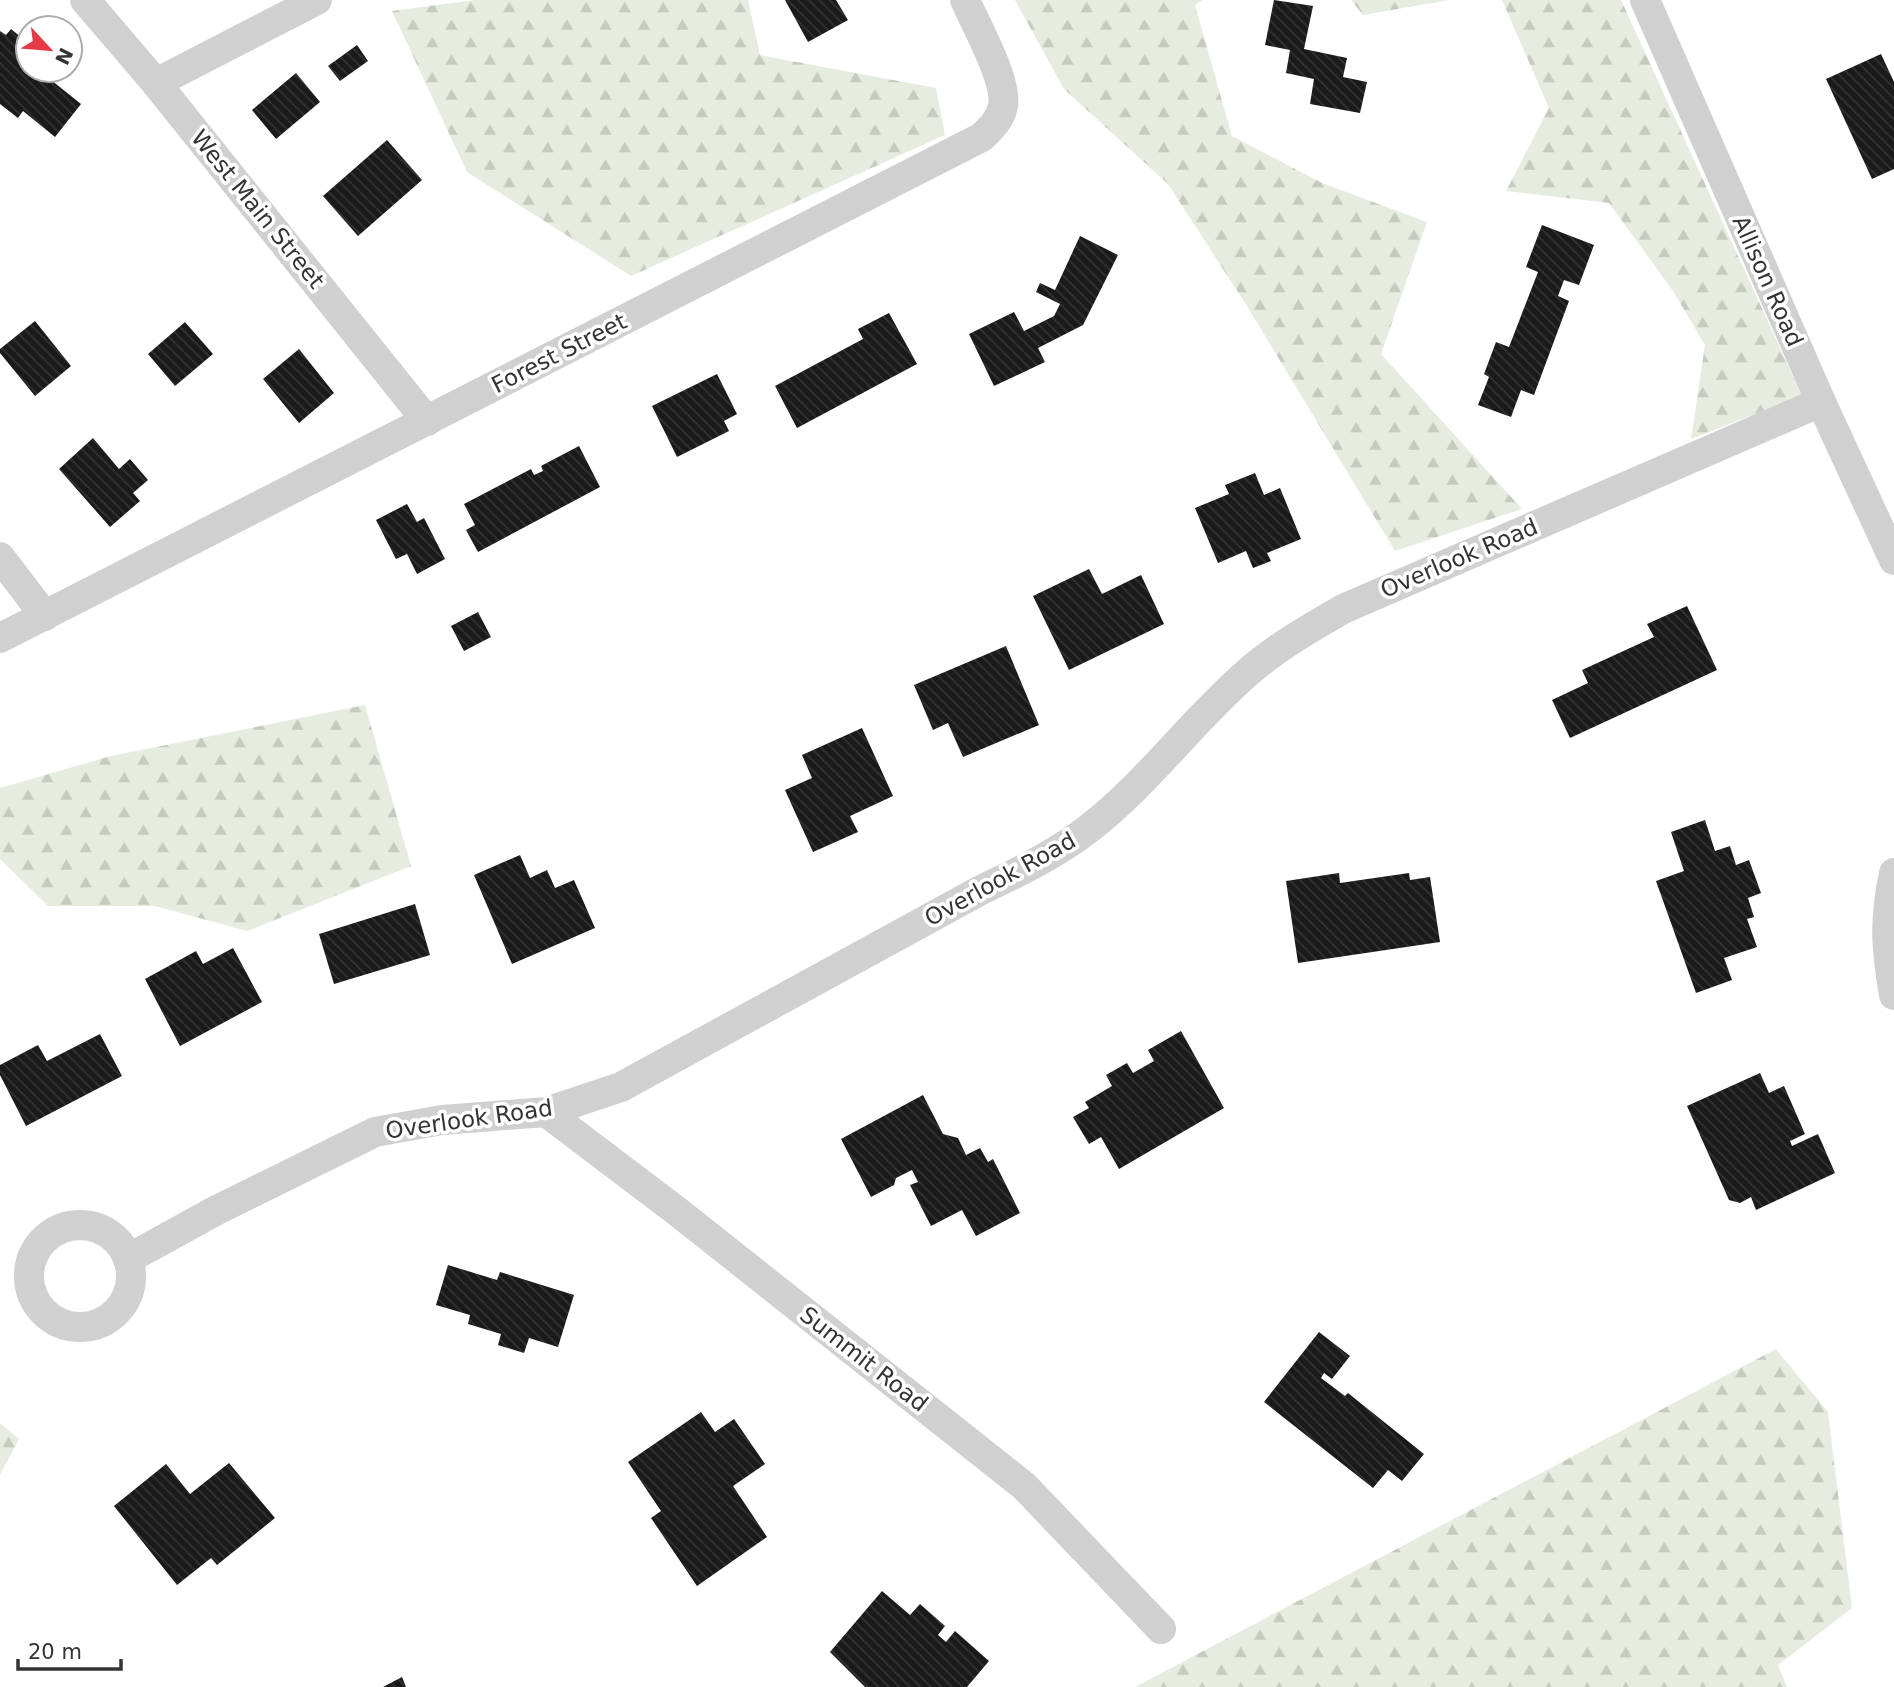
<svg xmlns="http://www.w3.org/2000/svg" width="1894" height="1687" font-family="'DejaVu Sans',sans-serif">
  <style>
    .forest { fill: url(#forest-firs) }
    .building { fill: url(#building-back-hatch) }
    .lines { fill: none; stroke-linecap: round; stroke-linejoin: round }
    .minor { stroke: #d0d0d0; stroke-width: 30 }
    .labels { text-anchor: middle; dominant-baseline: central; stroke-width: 7; stroke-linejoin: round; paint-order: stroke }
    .street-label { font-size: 23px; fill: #333; stroke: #fff }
  </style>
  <defs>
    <pattern id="forest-firs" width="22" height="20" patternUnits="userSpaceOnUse" patternTransform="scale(1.75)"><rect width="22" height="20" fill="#e6ecdf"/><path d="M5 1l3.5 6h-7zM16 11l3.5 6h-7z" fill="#c6cbc0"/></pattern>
    <pattern id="building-back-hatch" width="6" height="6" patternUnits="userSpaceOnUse" patternTransform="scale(1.75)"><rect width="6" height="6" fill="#1a1a1a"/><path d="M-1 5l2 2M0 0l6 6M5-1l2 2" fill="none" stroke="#333"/></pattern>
  </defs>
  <rect width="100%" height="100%" fill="#fff"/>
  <g class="forest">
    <path d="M475,0H748L760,55L936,88L945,135L631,276L467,172L392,11Z"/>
    <path d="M1015,0H1202L1195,5L1232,136L1322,183L1427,222L1381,354L1522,509L1395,551L1247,306L1168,184L1064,89Z"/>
    <path d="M1351,0H1449L1363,15Z"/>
    <path d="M1502,0H1621L1802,396L1691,439L1705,345L1673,291L1609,203L1506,191L1549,108Z"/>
    <path d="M365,705L411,866L247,931L155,906H48L0,859V788L111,756Z"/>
    <path d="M1776,1349L1828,1412L1852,1608L1778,1665L1787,1687H1135Z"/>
    <path d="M0,1423L19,1439L0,1475Z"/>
  </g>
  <g class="building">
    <path d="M785,0H836L848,20L808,42Z"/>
    <path d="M1274,0L1313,6L1304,49L1347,58L1343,77L1367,82L1360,113L1310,104L1314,79L1286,73L1290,50L1265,45Z"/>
    <path d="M11,29L28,43V70H45L54,77L51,80L81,104L55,137L23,111L18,118L0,104V31L6,35Z"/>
    <path d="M357,45L368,61L340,81L328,66Z"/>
    <path d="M1881,54L1894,82V169L1872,179L1826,79Z"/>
    <path d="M296,73L320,102L276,139L252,110Z"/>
    <path d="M387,140L422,180L358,236L323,196Z"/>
    <path d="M1542,225L1594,245L1579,285L1564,280L1558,296L1569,301L1534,395L1521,390L1511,417L1478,405L1489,377L1484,374L1496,342L1509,347L1538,272L1526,267Z"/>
    <path d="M1080,236L1118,255L1083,325L1038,348L1045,362L994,386L969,334L1014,312L1024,331L1054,316L1060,304L1036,292L1040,283L1055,290Z"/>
    <path d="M889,313L917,364L797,428L775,386L863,339L858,329Z"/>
    <path d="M35,321L71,366L35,396L0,353V349Z"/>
    <path d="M185,322L213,354L175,386L148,354Z"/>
    <path d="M299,349L334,393L299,423L263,379Z"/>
    <path d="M717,374L737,414L724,421L729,431L677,457L652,406Z"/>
    <path d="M93,438L119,469L130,459L148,480L133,493L140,501L110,527L59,469Z"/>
    <path d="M579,446L600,487L478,552L466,530L475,525L464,504L531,469L534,475L543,471L541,466Z"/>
    <path d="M1255,473L1264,495L1280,488L1301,539L1267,553L1271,561L1253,568L1246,551L1218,563L1195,508L1229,494L1225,485Z"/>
    <path d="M407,504L417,522L424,518L445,559L417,574L407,554L396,559L376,520Z"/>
    <path d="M1089,569L1102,594L1141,575L1164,624L1069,670L1033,596Z"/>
    <path d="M1687,606L1717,670L1570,738L1552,700L1588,683L1582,670L1654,637L1647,624Z"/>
    <path d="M478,612L491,637L464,651L451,626Z"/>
    <path d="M1006,646L1039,725L963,757L948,723L933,730L914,685Z"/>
    <path d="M862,728L893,796L850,816L858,832L813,852L785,790L812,778L802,755Z"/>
    <path d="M1705,820L1715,851L1730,846L1736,865L1749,860L1761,893L1748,898L1754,917L1747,919L1757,947L1724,958L1732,980L1696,993L1656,881L1684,871L1671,832Z"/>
    <path d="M520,855L530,878L547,870L555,888L574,880L595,928L512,964L474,875Z"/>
    <path d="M1339,873L1340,883L1409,873L1410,880L1430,877L1440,942L1298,963L1286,881Z"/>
    <path d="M415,904L430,955L334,984L319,934Z"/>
    <path d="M233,948L262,1002L180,1046L145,979L196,951L203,964Z"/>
    <path d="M1181,1031L1224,1108L1119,1169L1101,1137L1089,1144L1073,1117L1089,1108L1085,1102L1112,1086L1106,1075L1127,1063L1133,1073L1154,1061L1148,1050Z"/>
    <path d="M100,1034L122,1076L26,1126L0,1075V1065L38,1045L47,1061Z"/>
    <path d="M1760,1073L1769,1093L1784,1086L1805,1134L1790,1141L1792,1146L1818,1134L1835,1173L1756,1210L1751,1197L1740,1203L1729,1200L1687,1106Z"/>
    <path d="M923,1095L943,1134L958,1138L966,1155L980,1148L988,1162L993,1159L1020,1213L976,1236L962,1210L931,1226L910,1185L918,1182L912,1170L896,1178L894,1185L871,1197L841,1139Z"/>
    <path d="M448,1265L497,1280L500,1272L574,1295L558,1347L529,1338L524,1353L498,1345L501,1334L468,1324L470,1315L436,1305Z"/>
    <path d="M1319,1332L1350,1356L1332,1379L1324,1373L1321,1378L1345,1396L1348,1393L1424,1454L1402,1481L1388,1470L1373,1488L1264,1402Z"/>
    <path d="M701,1412L715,1432L734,1419L765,1464L733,1486L767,1537L697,1586L651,1518L661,1511L628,1462Z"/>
    <path d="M229,1463L275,1518L217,1565L211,1558L177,1585L114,1506L166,1464L190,1494Z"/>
    <path d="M882,1591L910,1615L920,1604L945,1626L938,1635L946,1642L955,1631L989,1661L967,1687H865L830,1652Z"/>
    <path d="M402,1677L406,1687H383Z"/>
  </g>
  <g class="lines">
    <g class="minor">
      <path d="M85,0L156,83L427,421"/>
      <path d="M1645,0L1821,402L1894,560"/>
      <path d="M156,83L317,0"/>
      <path d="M0,557L45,616"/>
      <path d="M0,638L982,137C991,128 1000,120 1003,106C1008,82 976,25 965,0"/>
      <path d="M1894,873C1884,921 1886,947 1894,995"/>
      <path d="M546,1112L678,1212L1024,1486L1161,1629"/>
      <circle cx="80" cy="1276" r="51"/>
      <path d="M128,1259L215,1211L375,1132L442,1120L546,1112L621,1087L981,890C1017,873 1054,855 1087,830C1146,785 1190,723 1246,674C1275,648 1310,628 1343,609L1821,402"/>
    </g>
  </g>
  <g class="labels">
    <g class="street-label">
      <text transform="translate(258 209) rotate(51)">West Main Street</text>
      <text transform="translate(1768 281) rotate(66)">Allison Road</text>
      <text transform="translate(559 353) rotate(-27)">Forest Street</text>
      <text transform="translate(1459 558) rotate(-23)">Overlook Road</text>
      <text transform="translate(1000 879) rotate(-29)">Overlook Road</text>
      <text transform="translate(469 1119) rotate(-8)">Overlook Road</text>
      <text transform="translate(864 1359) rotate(38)">Summit Road</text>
    </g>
  </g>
  <g transform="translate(49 49) rotate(116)"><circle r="33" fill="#ffffff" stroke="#adadad" stroke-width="2"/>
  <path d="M0-5L12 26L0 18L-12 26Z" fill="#e63946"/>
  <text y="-10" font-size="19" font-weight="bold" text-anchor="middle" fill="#333333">N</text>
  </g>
  <path d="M18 1659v10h103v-10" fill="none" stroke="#333333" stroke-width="3.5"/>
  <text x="28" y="1659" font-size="21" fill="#333333" stroke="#ffffff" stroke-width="5" paint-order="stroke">20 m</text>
</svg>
